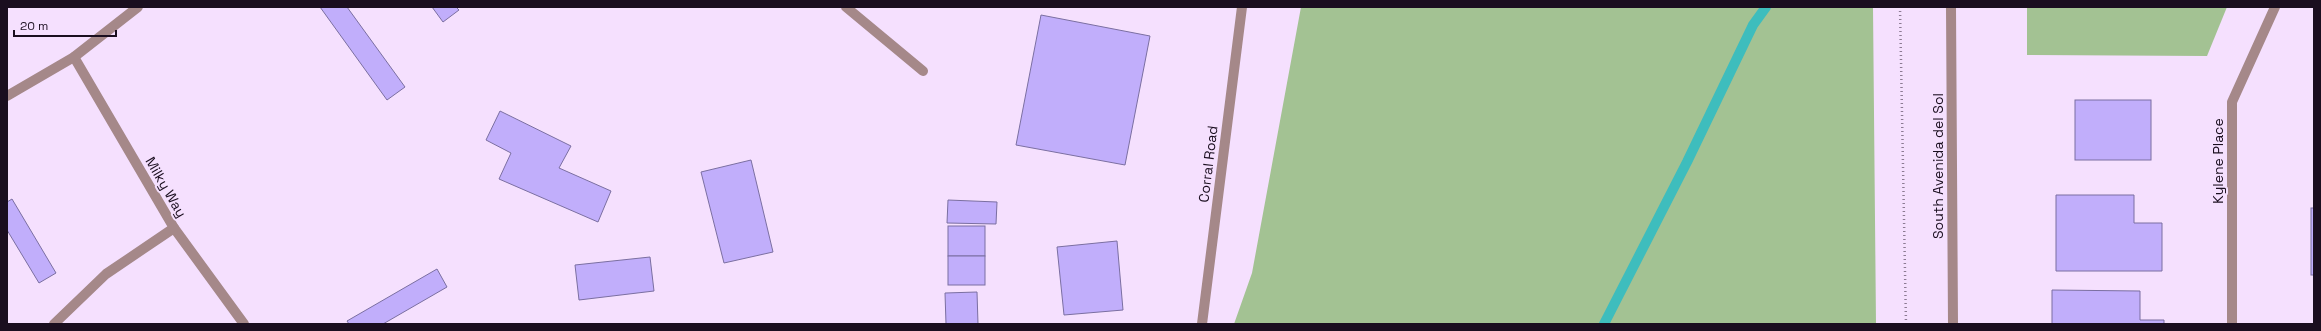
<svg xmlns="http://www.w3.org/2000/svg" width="2321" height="331" font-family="'Space Grotesk',sans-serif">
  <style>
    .green { fill: #a3c293 }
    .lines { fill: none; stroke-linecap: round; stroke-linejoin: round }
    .stream { stroke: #3ebdbd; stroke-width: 10 }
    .building { fill: #c1aefb; stroke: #7b6fa1 }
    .path { stroke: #8c7b93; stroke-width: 2.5; stroke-dasharray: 1 3; stroke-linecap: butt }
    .minor { stroke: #a58889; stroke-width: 10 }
    .tertiary { stroke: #a58889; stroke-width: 10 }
    .labels { text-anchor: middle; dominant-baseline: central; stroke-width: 4; stroke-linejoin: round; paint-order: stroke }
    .street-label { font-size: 14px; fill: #1a0e1f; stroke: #f5e0fe }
  </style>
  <rect width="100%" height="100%" fill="#f5e0fe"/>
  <g class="green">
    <path d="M1301,7H1873L1876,324H1234L1252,273Z"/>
    <path d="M2027,7H2227L2207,56L2027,55Z"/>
  </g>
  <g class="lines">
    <path class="stream" d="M1604,324L1687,162L1753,25L1766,7"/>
  </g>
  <g class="building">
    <path d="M320,7H347L405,87L387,100Z"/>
    <path d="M432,7H456L459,10L443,22Z"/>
    <path d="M1041,15L1150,36L1125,165L1016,145Z"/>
    <rect x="2075" y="100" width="76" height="60"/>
    <path d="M500,111L571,146L559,168L611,191L598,222L499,179L511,153L486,140Z"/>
    <path d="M751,160L773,252L724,263L701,172Z"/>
    <path d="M2056,195H2134V223H2162V271H2056Z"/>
    <path d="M12,199L56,273L39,283L7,230V202Z"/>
    <path d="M948,200L997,202L996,224L947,223Z"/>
    <rect x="2311" y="208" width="3" height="67"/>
    <rect x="948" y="226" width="37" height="30"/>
    <path d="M1117,241L1123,310L1064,315L1057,247Z"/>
    <rect x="948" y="256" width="37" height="29"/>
    <path d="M650,257L654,291L579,300L575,265Z"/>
    <path d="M437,269L447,287L383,324H349L347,321Z"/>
    <path d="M2052,290L2140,291V320H2164V324H2052Z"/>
    <path d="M977,292L978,324H946L945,293Z"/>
  </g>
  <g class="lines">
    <path class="path" d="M1900,7L1906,324"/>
    <g class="minor">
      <path d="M846,7L923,71"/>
      <path d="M74,57L174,228L244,324"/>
      <path d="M7,96L74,57L138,7"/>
      <path d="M54,324L106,274L174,228"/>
      <path d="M1202,324L1242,7"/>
      <path d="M2232,324V102L2275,7"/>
    </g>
    <path class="tertiary" d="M1951,7L1953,324"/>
  </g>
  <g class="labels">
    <g class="street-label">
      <text transform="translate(2218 161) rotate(-90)">Kylene Place</text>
      <text transform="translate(1208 164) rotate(-83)">Corral Road</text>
      <text transform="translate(1938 166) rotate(-90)">South Avenida del Sol</text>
      <text transform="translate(166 187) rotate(60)">Milky Way</text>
    </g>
  </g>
  <rect width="2321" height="331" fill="none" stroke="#1a0e1f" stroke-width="16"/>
  <path d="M14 30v6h102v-6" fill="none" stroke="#1a0e1f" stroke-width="2"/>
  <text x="20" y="30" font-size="12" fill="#1a0e1f" stroke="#f5e0fe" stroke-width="3" paint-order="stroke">20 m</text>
</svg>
